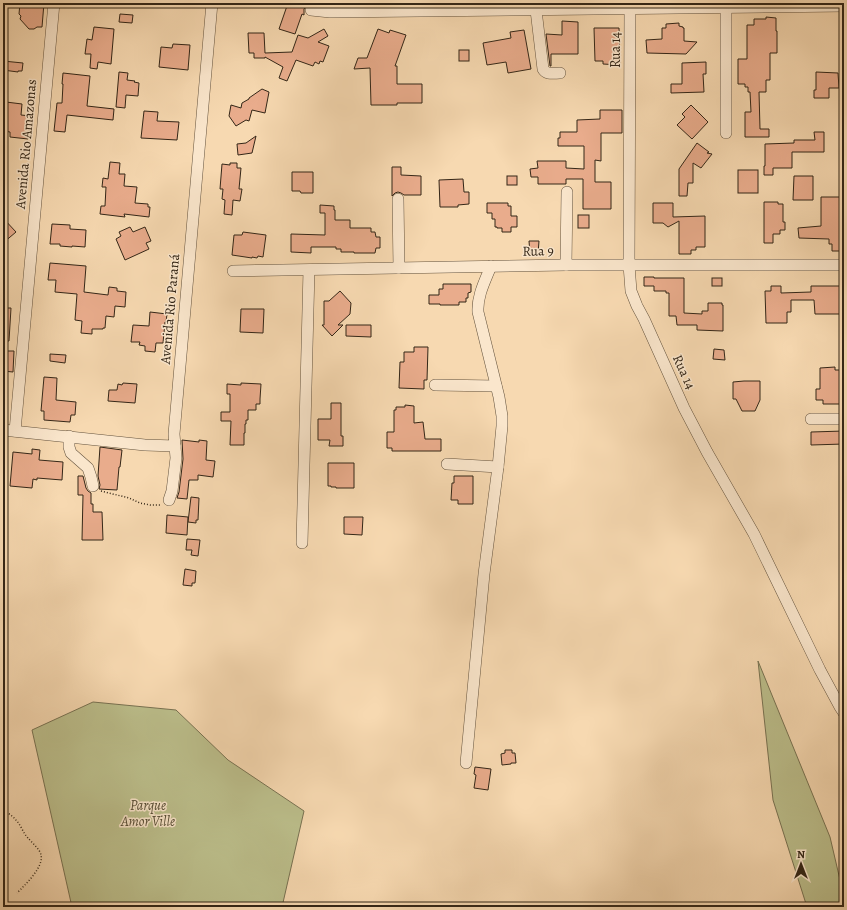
<svg xmlns="http://www.w3.org/2000/svg" width="847" height="910" font-family="Alegreya,serif">
  <style>
    .green { fill: #bcbf8c; stroke: #787252 }
    .building { fill: #e9ac8c; stroke: #332617 }
    .lines { fill: none; stroke-linecap: round; stroke-linejoin: round }
    .minor-casing { stroke: #64533e; stroke-width: 12 }
    .path { stroke: #332617; stroke-width: 1.5; stroke-dasharray: 1 2; stroke-linecap: butt }
    .minor { stroke: #fae6cc; stroke-width: 11 }
    .labels { text-anchor: middle; dominant-baseline: central; stroke-width: 3; stroke-linejoin: round; paint-order: stroke }
    .street-label { font-size: 14px; fill: #332617; stroke: #fae6cc }
    .park-label { font-size: 14px; font-style: italic; fill: #554c34; stroke: #fae6cc }
  </style>
  <rect width="100%" height="100%" fill="#f7d9b1"/>
  <filter id="stains"><feTurbulence type="fractalNoise" baseFrequency=".005" numOctaves="4"/><feColorMatrix values="0 0 0 0 .2 0 0 0 0 .09 0 0 0 0 .02 0 0 0 .5 -.17"/></filter>
  <radialGradient id="worn" r=".72"><stop offset=".6" stop-color="#630" stop-opacity="0"/><stop offset="1" stop-color="#630" stop-opacity=".3"/></radialGradient>
  <g class="green">
    <path d="M758,661L830,837L844,897V907H807L773,800Z"/>
    <path d="M93,702L176,710L228,760L304,811L282,907H72L32,730Z"/>
  </g>
  <g class="building">
    <path d="M20,3H44L42,27H37L34,29H29L20,19L21,16L19,14Z"/>
    <path d="M288,3H308L304,9V15L302,14L295,34L279,29Z"/>
    <path d="M120,14L133,15L132,23L119,22Z"/>
    <path d="M766,17L776,18V31H777V53H770V80H766V92H759L760,129H769V137H745V112H751L750,92H748V87H745V84H738V59H747V25H754V19H766Z"/>
    <path d="M562,21L578,22V54H551V66H550L546,34L562,35Z"/>
    <path d="M679,23V26L683,27V28H684V41L697,42L686,54L647,53L646,40L662,39V28H666V24Z"/>
    <path d="M94,27L114,29L111,64L98,62L97,69L90,68L91,54H85L87,39L92,40Z"/>
    <path d="M594,28H619L620,65L603,64V61H595Z"/>
    <path d="M324,29L328,36L318,42L329,46L323,62L320,61L319,64L315,62L313,66L296,60L287,81L279,78L283,67L265,57V58H254V53H249L248,33H264L265,53L292,52L298,35L308,38Z"/>
    <path d="M378,29L389,33L390,30L406,35L395,66H397V84H422V103H397V105H371L370,68L354,69L358,58H367Z"/>
    <path d="M524,30L531,69L508,73L506,62L487,65L483,43L511,38L510,32Z"/>
    <path d="M173,44L190,45L188,70L159,67L161,47L172,48Z"/>
    <rect x="459" y="50" width="10" height="11"/>
    <path d="M3,61L23,63L22,71H18V72L3,70Z"/>
    <path d="M706,62V74H703L704,92L671,93V84H682V63Z"/>
    <path d="M119,72L128,73L127,80L135,81L134,82L139,83L138,96L126,95L125,108L116,107Z"/>
    <path d="M816,72L838,73L839,88H829V98H814V90H816Z"/>
    <path d="M63,73L90,76L87,106L114,109L113,120L67,115L65,132L54,131L57,103H62L63,84H62Z"/>
    <path d="M262,89L269,92L265,113L252,110L249,121L246,120L236,126L229,116L231,105L241,108L242,103L249,99V98Z"/>
    <path d="M6,102L22,104L21,115L31,116L28,139L10,137V132L4,131Z"/>
    <path d="M691,105L708,122L692,139L677,125L685,117L682,114Z"/>
    <path d="M600,110H622V133H601V161L595,160V182H611V209H583V179H566V184H538V177H531L530,169L538,168L537,161H566V168L584,169V146H558V138H560V132H577V120L600,119Z"/>
    <path d="M144,111L158,112L157,121L179,122L177,140L141,138Z"/>
    <path d="M814,132H824V152H792V168H773V175H764V166H765V144L794,143V140H815Z"/>
    <path d="M256,136L252,153L238,155L237,144L246,143Z"/>
    <path d="M697,143L709,152L707,153L712,154L701,168L693,163V183H688L687,196H679V169Z"/>
    <path d="M110,162L120,163L119,174H125L124,186L137,187L135,203L148,204V207H150L149,217L124,214L125,217L100,214L101,206H105L106,187H102L103,178L108,179Z"/>
    <path d="M230,163H237V168H241L239,189H242L240,201L233,200L232,215L224,214L225,200L222,199L223,189H220L222,164L230,165Z"/>
    <path d="M392,167H401V175L421,176V195H404L401,193L398,192L395,193L392,196Z"/>
    <rect x="738" y="170" width="20" height="23"/>
    <path d="M292,172H313V193H301L300,191H292Z"/>
    <rect x="507" y="176" width="10" height="9"/>
    <path d="M794,176H813V200H793Z"/>
    <path d="M463,179L464,192H469V204L458,205V207H440L439,180Z"/>
    <path d="M821,197H844V251H832V244H829V239L799,238L798,228L821,226Z"/>
    <path d="M764,202H778V204H783V222H785V230H780V234H773V243H764Z"/>
    <path d="M487,203H508V206H511V216H517V227H511V232H502V228H497V227H495V219H492V213H487Z"/>
    <path d="M653,203H673V217L705,216V247H696V250H691V254H679V221L668,227L663,223H653Z"/>
    <path d="M320,205L334,206V210H335V220H350V228H371V232H375L376,237H380V248H376L375,253H354V252H341V249H336V247H311V253L291,252V234L325,235V213H320Z"/>
    <rect x="578" y="215" width="11" height="13"/>
    <path d="M3,218L16,232L3,243Z"/>
    <path d="M52,224L70,225V229L86,230L85,247L72,246V247L60,246V244H50Z"/>
    <path d="M130,227L133,232L145,227L151,241L146,243L149,249L125,260L116,239L121,236L119,232Z"/>
    <path d="M243,232L266,235L263,257L258,256L257,258L252,257V258L232,255L234,235H242Z"/>
    <path d="M529,241H539L538,254H530Z"/>
    <path d="M50,263L86,266L84,292L108,295L109,287L117,288V291L126,292L125,307L115,306L114,317L106,316L105,328H103V329H92V334L81,333L82,321L75,320L77,294L55,292L56,280H48Z"/>
    <path d="M644,277H654V278H684V313L702,314V311H708V303H722V305H723V331L697,330V325H677L676,316H669V293H666V291H654V286H644Z"/>
    <rect x="712" y="278" width="10" height="8"/>
    <path d="M443,284H471V292L468,293V298H466V302H459V305H440V304H429V295H439V289H443Z"/>
    <path d="M771,286H781V293L811,292V286H844V313H843V314H815L814,300H791V312H787V323H766L765,291H771Z"/>
    <path d="M340,291L351,303L350,314L338,325H343L332,336L322,325H324V301H329Z"/>
    <path d="M3,308H11L9,341H3Z"/>
    <path d="M241,309H264L263,333L240,332Z"/>
    <path d="M150,312L167,314L166,322H165L163,343H156L155,352L145,351V346L139,345L140,342H131L133,325L149,326Z"/>
    <path d="M346,325H371V337L346,336Z"/>
    <path d="M414,347H428L427,380H424V389L399,388L400,362H404V352H414Z"/>
    <path d="M714,349L724,350L725,360L713,359Z"/>
    <path d="M3,351H14L13,372L3,371Z"/>
    <path d="M50,354L66,355L65,363L50,361Z"/>
    <path d="M835,367V370H844V404H823V400H816V389H820V368Z"/>
    <path d="M44,377L57,378L56,400L76,402L75,415H71L70,422L44,420V411H41Z"/>
    <path d="M744,381H760V400L755,411H742L736,399H733V382Z"/>
    <path d="M123,383L137,384L135,403L108,401L109,390H117L118,384L122,385Z"/>
    <path d="M241,383L261,384L260,399V404H256V410H248V420H246V424H245V433H244V445H230L231,421H221V412H230V394H227V384L241,385Z"/>
    <path d="M331,403H341V436H343V446H329L330,440H318V419H331Z"/>
    <path d="M405,405L414,406V423L423,422L425,439H441V451H392V448H387V432H394V410H396V407H405Z"/>
    <path d="M844,431V444L811,445V432Z"/>
    <path d="M182,440L199,442V440L207,441L206,460L215,461L213,477L198,475V480H189L187,499L177,498L179,492L183,459Z"/>
    <path d="M100,447L122,450L120,467H119L117,490L99,489L100,485L98,476Z"/>
    <path d="M32,449L40,450L39,460L63,462L62,480L37,478V480L33,479L32,488L10,486L13,452L32,454Z"/>
    <path d="M328,463H354V488H336V487H331V486H328Z"/>
    <path d="M78,476H83L86,488L88,491L91,493V504H93V512H102L103,540H82L83,495H78Z"/>
    <path d="M454,476H473V504H458V500H451L452,483H454Z"/>
    <path d="M191,497L199,498L198,520H196V523L188,522Z"/>
    <path d="M167,515L188,517L187,535L166,533Z"/>
    <path d="M344,517H363L362,535L344,534Z"/>
    <path d="M187,539L200,540L198,556L191,555L192,550H186Z"/>
    <path d="M185,569L196,571L195,583H192V586L183,585Z"/>
    <path d="M505,750H512V753H515L516,763H511V764L502,765L501,754L505,753Z"/>
    <path d="M475,767L491,769L488,790L474,788L476,775L474,774Z"/>
  </g>
  <g class="lines">
    <defs>
      <g id="minor">
        <path d="M726,7V133"/>
        <path d="M630,9L629,265L631,291L637,306L644,319L684,408L707,452L754,534L820,670L840,707L844,713"/>
        <path d="M311,10L330,12L844,6"/>
        <path d="M536,10L543,69C546,75 554,73 560,73"/>
        <path d="M398,199L399,268"/>
        <path d="M566,265L567,192"/>
        <path d="M233,271L566,265H844"/>
        <path d="M435,385L496,386"/>
        <path d="M811,419H844"/>
        <path d="M3,430L145,445L175,446L174,434L212,3"/>
        <path d="M15,431L54,3"/>
        <path d="M69,436V447L71,453L88,468L91,477L93,486"/>
        <path d="M447,464L498,467"/>
        <path d="M169,500L172,491L176,458L175,446"/>
        <path d="M302,543L309,270"/>
        <path d="M466,763L484,574L498,467L502,426V416L499,397L478,312C477,296 485,281 491,266"/>
      </g>
    </defs>
    <use href="#minor" class="minor-casing"/>
    <g class="path">
      <path d="M101,491L129,498L140,503L150,505H161"/>
      <path d="M3,807C6,813 12,815 16,820C21,825 23,833 28,838C32,843 40,849 41,855C44,867 25,885 17,893"/>
    </g>
    <use href="#minor" class="minor"/>
  </g>
  <g class="labels">
    <g class="street-label">
      <text transform="translate(615 50) rotate(-90)">Rua 14</text>
      <text transform="translate(26 144) rotate(-85)">Avenida Rio Amazonas</text>
      <text transform="translate(538 251) rotate(-1)">Rua 9</text>
      <text transform="translate(170 309) rotate(-85)">Avenida Rio Paraná</text>
      <text transform="translate(684 372) rotate(66)">Rua 14</text>
    </g>
    <g class="park-label">
      <text x="148" y="805">Parque<tspan x="148" dy="16">Amor Ville</tspan></text>
    </g>
  </g>
  <rect width="847" height="910" fill="none" stroke="#f7d9b1" stroke-width="16"/>
  <rect x="4" y="4" width="839" height="902" fill="none" stroke="#332617" stroke-width="2"/>
  <rect x="8" y="8" width="831" height="894" fill="none" stroke="#332617"/>
  <g transform="translate(801 864)" stroke="#fae6cc" stroke-width="3" paint-order="stroke">
  <path d="M0-3L7 15L0 10L-7 15Z" fill="#332617"/>
  <text y="-6" font-size="11" font-weight="bold" text-anchor="middle" fill="#332617">N</text>
  </g>
  <rect width="100%" height="100%" filter="url(#stains)"/>
  <rect width="100%" height="100%" fill="url(#worn)"/>
</svg>
